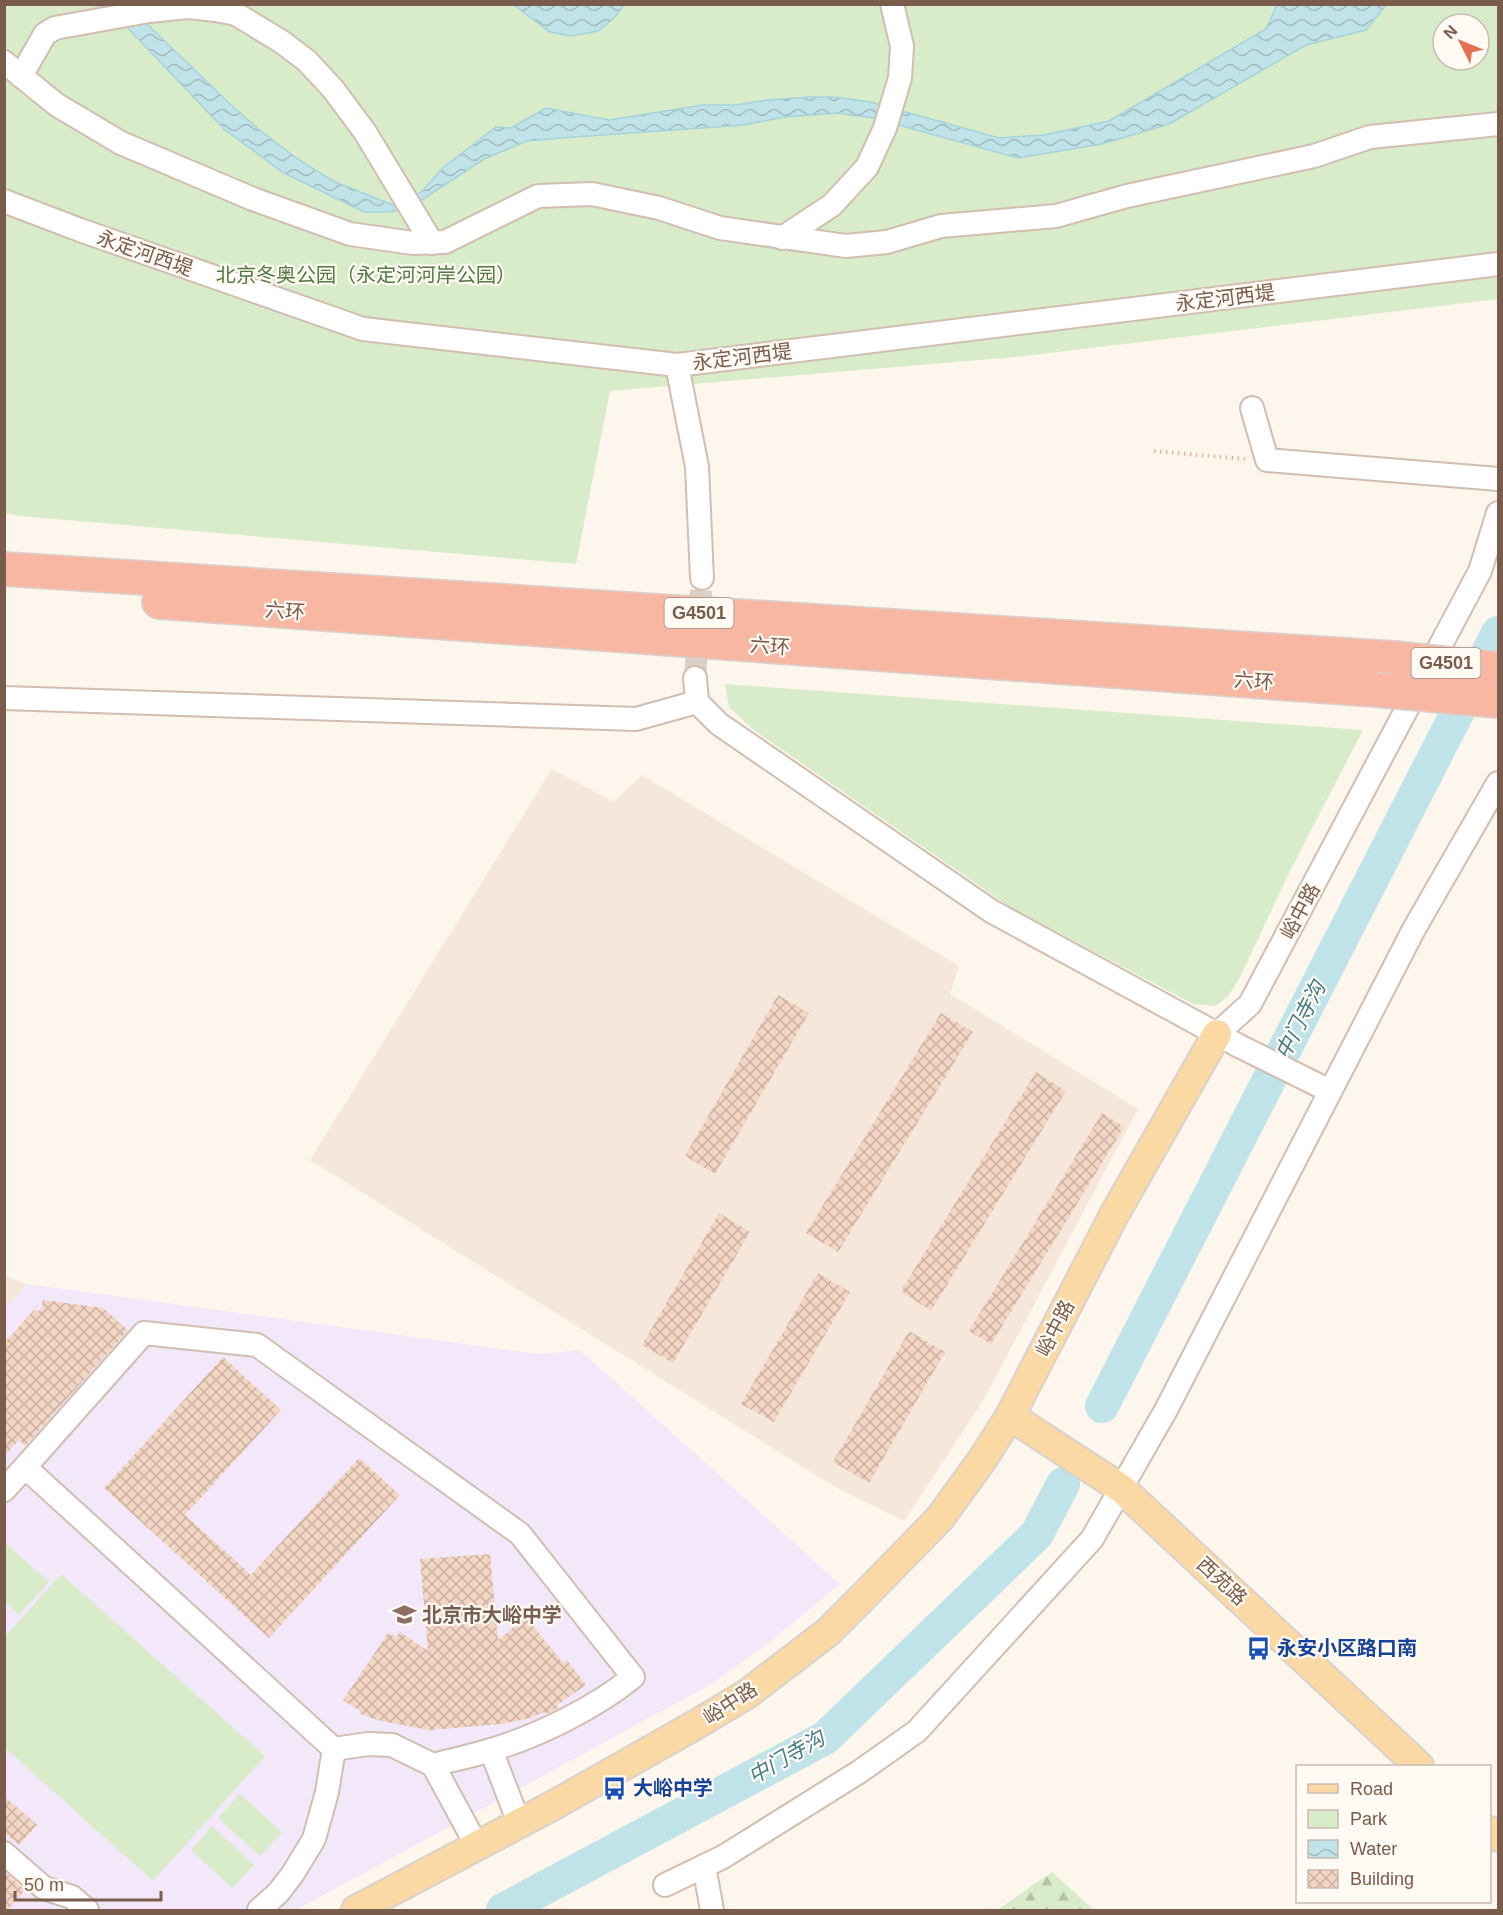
<svg xmlns="http://www.w3.org/2000/svg" width="1503" height="1915" font-family="Arial,'Noto Sans SC',sans-serif">
  <style>
    .residential { fill: #f5e8da }
    .education { fill: #f3e8fa }
    .forest { fill: url(#forest-firs) }
    .park { fill: #d8ecc9; fill-rule: evenodd }
    .water { fill: url(#water-waves); stroke: #a5d3da; stroke-width: 1.5 }
    .lines { fill: none; stroke-linecap: round; stroke-linejoin: round }
    .river { stroke: #bfe3e8; stroke-width: 34 }
    .building { fill: url(#building-cross-hatch) }
    .minor-tunnel { stroke: #dcd0c4; stroke-width: 22; stroke-dasharray: 22 11; stroke-linecap: butt }
    .minor-casing { stroke: #d1beb0; stroke-width: 26 }
    .major-casing { stroke: #dad1cd; stroke-width: 32 }
    .highway-casing { stroke: #dad1cd; stroke-width: 36 }
    .path { stroke: #d9b8a5; stroke-width: 4; stroke-dasharray: 1.5 4.5; stroke-linecap: butt }
    .minor { stroke: #fff; stroke-width: 22 }
    .major { stroke: #fbd9a5; stroke-width: 28 }
    .highway { stroke: #f7b7a3; stroke-width: 33 }
    .highway-bridge-casing { stroke: #dad1cd; stroke-width: 36; stroke-linecap: butt }
    .highway-bridge { stroke: #f7b7a3; stroke-width: 33 }
    .labels { text-anchor: middle; dominant-baseline: central; stroke-width: 4.5; stroke-linejoin: round; paint-order: stroke }
    .shield { fill: #fffaf3; stroke: #a28b7f; stroke-width: 1.5 }
    .shield-label { font-size: 18px; font-weight: bold; fill: #7a5c4d }
    .street-label { font-size: 20px; fill: #7a5c4d; stroke: #fffaf3 }
    .park-label { font-size: 20px; fill: #537a41; stroke: #fffaf3 }
    .education-label { font-size: 20px; font-weight: bold; fill: #785e54; stroke: #fffaf3; text-anchor: start }
    .transit-label { font-size: 20px; font-weight: bold; fill: #164399; stroke: #fffaf3; text-anchor: start }
    .water-label { font-size: 21px; font-style: italic; fill: #437c86; stroke: #fffaf3 }
  </style>
  <defs>
    <pattern id="forest-firs" width="22" height="20" patternUnits="userSpaceOnUse" patternTransform="scale(1.5)"><rect width="22" height="20" fill="#d8ecc9"/><path d="M5 1l3.5 6h-7zM16 11l3.5 6h-7z" fill="#b4c2a5"/></pattern>
    <pattern id="water-waves" width="16" height="10" patternUnits="userSpaceOnUse" patternTransform="scale(1.5)"><rect width="16" height="10" fill="#bfe3e8"/><path d="M0 5q4-4 8 0t8 0" fill="none" stroke="#a0bbbe"/></pattern>
    <pattern id="building-cross-hatch" width="8" height="8" patternUnits="userSpaceOnUse" patternTransform="scale(1.5)"><rect width="8" height="8" fill="#f3d5c3"/><path d="M0 0l8 8M0 8l8-8" fill="none" stroke="#cab0a1"/></pattern>
  </defs>
  <rect width="100%" height="100%" fill="#fdf6ec"/>
  <g class="residential">
    <path d="M552,769L614,802L642,775L959,966L950,994L1138,1109L983,1401L904,1521L835,1487L310,1160Z"/>
    <path d="M5,1276L27,1284L5,1310Z"/>
  </g>
  <path class="education" d="M27,1284L538,1354L580,1350L840,1584L765,1646L708,1686L296,1910H5L4,1310Z"/>
  <path class="forest" d="M1052,1872L1094,1910H997Z"/>
  <g class="park">
    <path d="M5,5H1498V299L1015,357L610,391L576,564L20,516L5,513ZM1443,24H1479V60H1443Z"/>
    <path d="M725,684L1363,730L1290,871L1241,975L1228,997L1215,1006L1193,1004L1010,907L755,731L729,707Z"/>
    <path d="M5,1543L49,1582L19,1615L5,1602Z"/>
    <path d="M61,1574L265,1756L153,1881L5,1748V1637Z"/>
    <path d="M240,1794L282,1832L260,1856L218,1818Z"/>
    <path d="M212,1826L254,1865L232,1888L191,1850Z"/>
  </g>
  <g class="water">
    <path d="M573,4L624,5L613,19L598,31L571,36L550,32L514,5Z"/>
    <path d="M97,5H122L146,23L229,103L257,128L299,160L333,181L393,205L420,193L444,167L496,127L511,128L546,108L609,120L703,105H736L768,100L809,97H834L870,102L999,138L1044,135L1109,121L1266,29L1277,5H1386L1366,30L1306,45L1169,124L1102,144L1018,158L873,118L837,113L784,117L744,125L574,137L527,141L484,159L411,207L389,212H364L284,173L225,130L124,24Z"/>
  </g>
  <g class="lines">
    <g class="river">
      <path d="M1102,1406L1498,633"/>
      <path d="M503,1910L825,1738L1037,1534L1063,1484"/>
    </g>
  </g>
  <g class="building">
    <path d="M778,995L809,1013L715,1174L685,1156Z"/>
    <path d="M941,1013L973,1032L838,1252L806,1233Z"/>
    <path d="M1036,1072L1066,1091L931,1311L901,1291Z"/>
    <path d="M1102,1113L1124,1127L991,1344L969,1331Z"/>
    <path d="M719,1213L750,1232L673,1363L642,1345Z"/>
    <path d="M818,1273L850,1292L774,1422L741,1404Z"/>
    <path d="M43,1300L103,1308L128,1330L25,1446L19,1440L4,1456V1343L34,1310L41,1311Z"/>
    <path d="M909,1331L945,1352L869,1483L833,1462Z"/>
    <path d="M223,1357L281,1410L185,1515L251,1575L359,1458L400,1495L269,1638L104,1488Z"/>
    <path d="M490,1554L498,1640L526,1617L563,1663L567,1660L586,1685L557,1705L558,1708L546,1714L544,1712L530,1718L502,1724L429,1730L381,1721L360,1714V1711L343,1700L388,1633L396,1637L400,1632L428,1651L420,1559Z"/>
    <path d="M4,1796L37,1825L19,1845L4,1832Z"/>
    <path d="M4,1871L25,1890L7,1911H4Z"/>
  </g>
  <g class="lines">
    <path class="minor-tunnel" d="M695,678L702,578"/>
    <defs>
      <g id="minor">
        <path d="M4,62L57,105L121,143L253,199L350,234L413,243L445,242L538,196L592,194L659,208L720,228L846,246L887,242L941,226L1056,216L1127,196L1314,156L1370,137L1498,124"/>
        <path d="M21,76L45,34L55,28L149,11L188,7L216,10L236,14L282,42L307,61L333,89L365,132L432,243"/>
        <path d="M4,201L80,230L363,329L677,365L1498,264"/>
        <path d="M782,238L832,205L867,167L885,128L900,78L902,46L892,4"/>
        <path d="M677,365L697,467L702,578"/>
        <path d="M1252,408L1267,460L1498,479"/>
        <path d="M695,678L697,702L719,724L991,911L1239,1046L1330,1091"/>
        <path d="M4,698L636,719L697,702"/>
        <path d="M1217,1034L1250,1004L1480,571L1498,513"/>
        <path d="M4,1490L25,1467"/>
        <path d="M491,1750L519,1823"/>
        <path d="M433,1765C452,1760 472,1756 491,1750C538,1736 595,1708 633,1677L520,1534L257,1345L144,1333L25,1467L334,1749L368,1744L392,1745L433,1765L477,1846"/>
        <path d="M4,1853L44,1888L72,1897L87,1910"/>
        <path d="M704,1866L712,1910"/>
        <path d="M665,1885L723,1857L859,1772L917,1731L1092,1539L1166,1410L1414,929L1498,783"/>
        <path d="M259,1910L278,1893L292,1875L314,1839L327,1792L334,1749"/>
      </g>
      <g id="major">
        <path d="M1010,1416L1122,1489L1419,1766"/>
        <path d="M1490,1831L1498,1837"/>
        <path d="M356,1910L552,1806L697,1724L747,1694L828,1632L863,1597L940,1518L982,1460L1010,1416L1114,1215L1217,1034"/>
      </g>
      <g id="highway">
        <path d="M4,569L1394,658"/>
        <path d="M159,602L1376,690"/>
      </g>
    </defs>
    <use href="#minor" class="minor-casing"/>
    <use href="#major" class="major-casing"/>
    <use href="#highway" class="highway-casing"/>
    <path class="path" d="M1154,451L1245,459"/>
    <use href="#minor" class="minor"/>
    <use href="#major" class="major"/>
    <use href="#highway" class="highway"/>
    <defs>
      <g id="highway-bridge">
        <path d="M1394,658L1498,669"/>
        <path d="M1376,690L1498,701"/>
      </g>
    </defs>
    <use href="#highway-bridge" class="highway-bridge-casing"/>
    <use href="#highway-bridge" class="highway-bridge"/>
  </g>
  <defs>
    <symbol id="school-bare" viewBox="-9 -9 18 18"><path d="M0-5L7-2L0 1L-7-2ZM-4 1L0 2.5L4 1V4Q0 6-4 4Z" fill="#8d6e63" stroke="#fffaf3" stroke-width="2.5" paint-order="stroke"/></symbol>
    <symbol id="bus-bare" viewBox="-9 -9 18 18"><path d="M-5-6H5V4H4V6H2V4H-2V6H-4V4H-5ZM-3.5-4V0h7V-4ZM-3.5 1.2v1.5H-2V1.2ZM2 1.2v1.5H3.5V1.2Z" fill="#1a4fb4" stroke="#fffaf3" stroke-width="2.5" paint-order="stroke"/></symbol>
  </defs>
  <g fill-rule="evenodd">
    <use href="#school-bare" x="388" y="1598" width="33" height="33"/>
    <use href="#bus-bare" x="1242" y="1632" width="33" height="33"/>
    <use href="#bus-bare" x="598" y="1772" width="33" height="33"/>
  </g>
  <g class="labels">
    <g class="shield">
      <rect x="664.5" y="598" width="69" height="30" rx="4.5"/>
      <rect x="1411.5" y="648" width="69" height="30" rx="4.5"/>
    </g>
    <g class="shield-label">
      <text x="699" y="613">G4501</text>
      <text x="1446" y="663">G4501</text>
    </g>
    <g class="street-label">
      <text transform="translate(145 253) rotate(19)">永定河西堤</text>
      <text transform="translate(1225 298) rotate(-7)">永定河西堤</text>
      <text transform="translate(742 357) rotate(-7)">永定河西堤</text>
      <text transform="translate(285 611) rotate(4)">六环</text>
      <text transform="translate(770 646) rotate(4)">六环</text>
      <text transform="translate(1254 681) rotate(4)">六环</text>
      <text transform="translate(1300 911) rotate(-62)">峪中路</text>
      <text transform="translate(1055 1328) rotate(-63)">峪中路</text>
      <text transform="translate(1222 1581) rotate(43)">西苑路</text>
      <text transform="translate(730 1703) rotate(-33)">峪中路</text>
    </g>
    <g class="park-label">
      <text x="366" y="275">北京冬奥公园（永定河河岸公园）</text>
    </g>
    <g class="education-label">
      <text x="422" y="1615">北京市大峪中学</text>
    </g>
    <g class="transit-label">
      <text x="1277" y="1648">永安小区路口南</text>
      <text x="633" y="1788">大峪中学</text>
    </g>
    <g class="water-label">
      <text transform="translate(1300 1020) rotate(-63)">中门寺沟</text>
      <text transform="translate(786 1757) rotate(-30)">中门寺沟</text>
    </g>
  </g>
  <rect width="1503" height="1915" fill="none" stroke="#7a5c4d" stroke-width="12"/>
  <rect x="1296" y="1765" width="195" height="138" fill="#fffaf3" stroke="#cabbb1" stroke-width="1.5"/>
  <rect x="1308" y="1784" width="30" height="9" fill="#fbd9a5" stroke="#cabbb1" stroke-width="1.5"/>
  <text x="1350" y="1795" font-size="18" fill="#7a5c4d">Road</text>
  <rect x="1308" y="1810" width="30" height="18" fill="#d8ecc9" stroke="#cabbb1" stroke-width="1.5"/>
  <text x="1350" y="1825" font-size="18" fill="#7a5c4d">Park</text>
  <rect x="1308" y="1840" width="30" height="18" fill="url(#water-waves)" stroke="#cabbb1" stroke-width="1.5"/>
  <text x="1350" y="1855" font-size="18" fill="#7a5c4d">Water</text>
  <rect x="1308" y="1870" width="30" height="18" fill="url(#building-cross-hatch)" stroke="#cabbb1" stroke-width="1.5"/>
  <text x="1350" y="1885" font-size="18" fill="#7a5c4d">Building</text>
  <g transform="translate(1461 42) rotate(313)"><circle r="28" fill="#fffaf3" stroke="#cabbb1" stroke-width="1.5"/>
  <path d="M0-4.5L10 22L0 15L-10 22Z" fill="#e76f51"/>
  <text y="-9" font-size="16" font-weight="bold" text-anchor="middle" fill="#7a5c4d">N</text>
  </g>
  <path d="M15 1891v9h146v-9" fill="none" stroke="#7a5c4d" stroke-width="3"/>
  <text x="24" y="1891" font-size="18" fill="#7a5c4d" stroke="#fffaf3" stroke-width="4.5" paint-order="stroke">50 m</text>
</svg>
